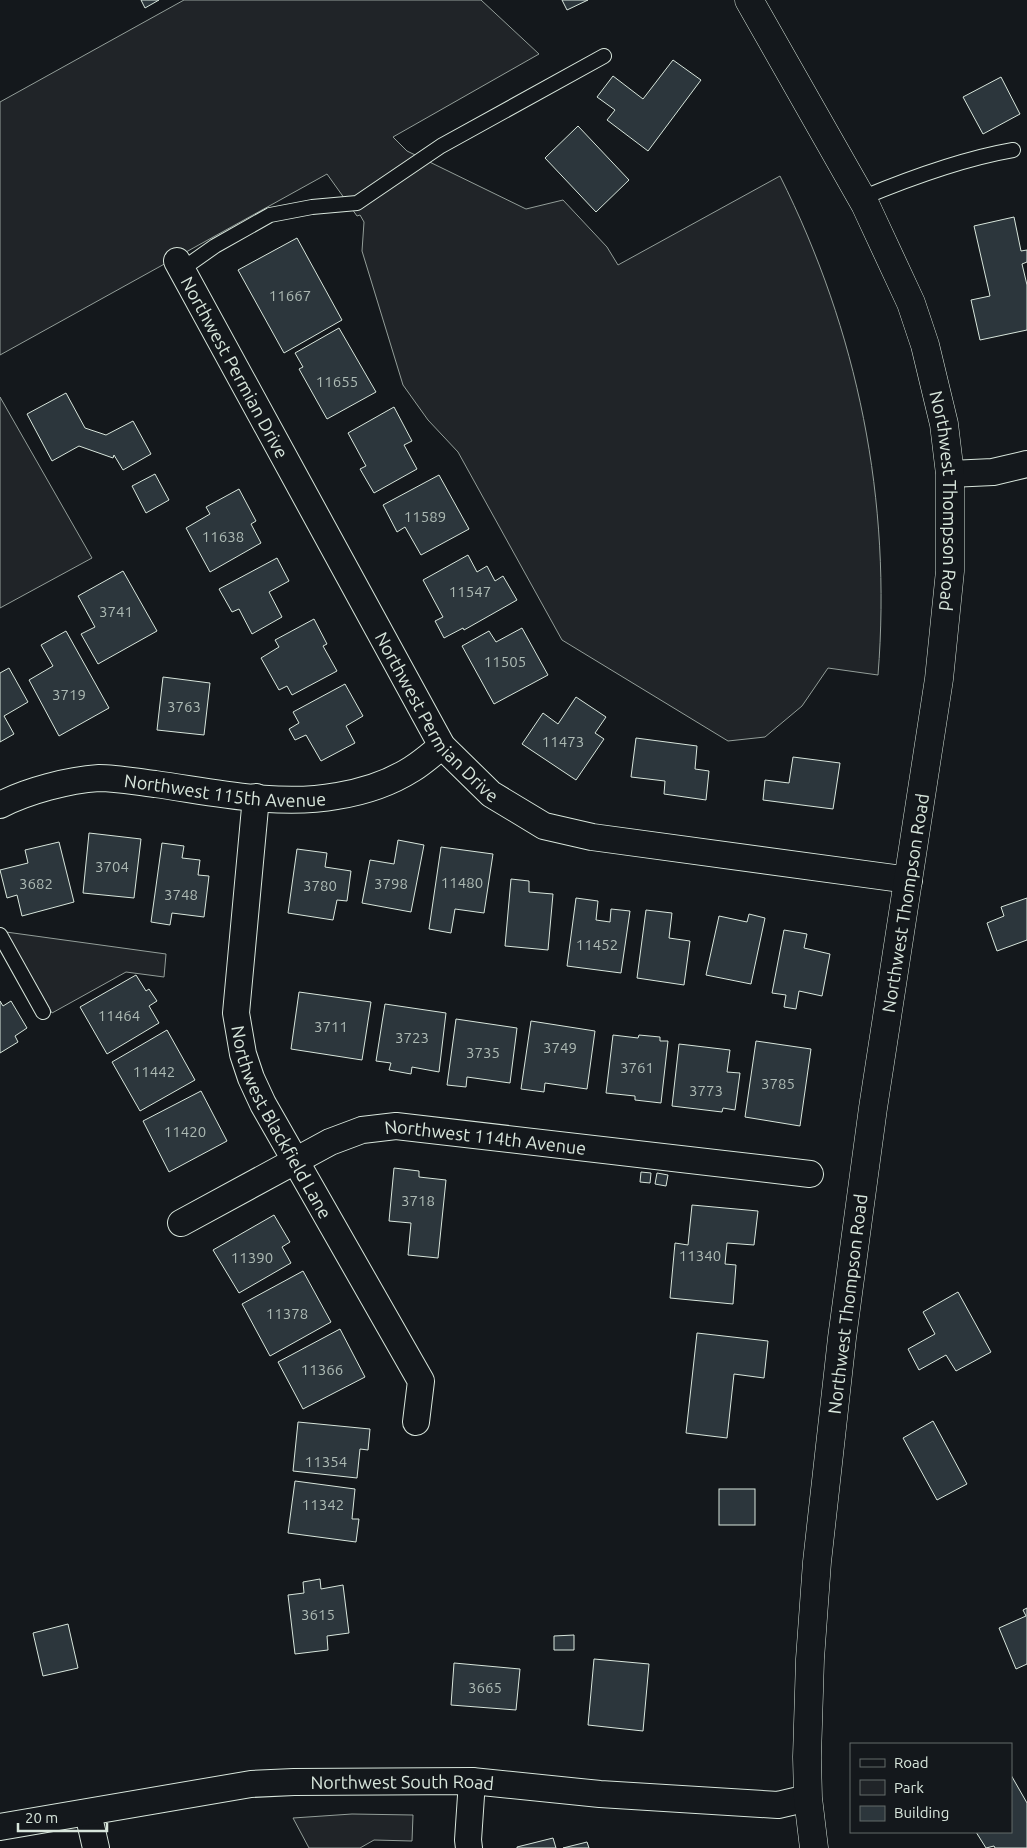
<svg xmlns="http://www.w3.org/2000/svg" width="1027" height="1848" font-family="Ubuntu,sans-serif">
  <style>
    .green { fill: #202428; stroke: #939e99 }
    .building { fill: #2c363c; stroke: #d8e6dc }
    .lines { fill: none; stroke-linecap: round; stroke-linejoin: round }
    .service-casing { stroke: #d8e6dc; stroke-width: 16 }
    .minor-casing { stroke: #d8e6dc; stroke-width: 28 }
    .tertiary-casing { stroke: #d8e6dc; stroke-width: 29 }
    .service { stroke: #14181c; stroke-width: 14 }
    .minor { stroke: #14181c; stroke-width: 26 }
    .tertiary { stroke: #14181c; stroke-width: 28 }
    .labels { text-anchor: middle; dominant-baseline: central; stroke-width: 4; stroke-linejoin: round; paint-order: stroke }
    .number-label { font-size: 15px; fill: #adbab4 }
    .street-label { font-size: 18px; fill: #d8e6dc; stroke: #14181c }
  </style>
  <rect width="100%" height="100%" fill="#14181c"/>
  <g class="green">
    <path d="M184,0H481L539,54L393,137L407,151L526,209L563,200L607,247L618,265L780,176C858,332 892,500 878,675L828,668L802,706L765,737L728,741L562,640L458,452L428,420L403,385L362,251L364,222L360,215L357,216L327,174L0,355V102Z"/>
    <path d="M0,397L92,558L0,608Z"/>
    <path d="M6,932L166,954L164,977L126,972L52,1013Z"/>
    <path d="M352,1814L413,1815L412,1841L374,1840L360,1848H309L293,1818Z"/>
  </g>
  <g class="building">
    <path d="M141,0H159L145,8Z"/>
    <path d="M562,0H588L567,10Z"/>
    <path d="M673,60L701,80L648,151L607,120L615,110L597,97L613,76L643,99Z"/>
    <path d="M1001,77L1020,114L983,134L963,97Z"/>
    <path d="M578,126L629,180L596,212L545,158Z"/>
    <path d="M1014,217L1021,251L1027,250V262L1022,264L1027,285V330L980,340L971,300L990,296L974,226Z"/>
    <path d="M297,238L342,320L284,353L238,270Z"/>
    <path d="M339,328L376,392L327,419L299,369L303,367L295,353Z"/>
    <path d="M66,393L85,428L106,435L133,421L151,454L123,470L114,455L113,458L79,446L52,461L27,414Z"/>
    <path d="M394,407L412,441L404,445L417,469L374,493L360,469L366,466L348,433Z"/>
    <path d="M155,474L169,500L146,513L132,486Z"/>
    <path d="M439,475L469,529L421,555L405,527L397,532L383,505Z"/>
    <path d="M239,489L256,521L251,524L261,543L210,572L186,528L210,514L206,507Z"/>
    <path d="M468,555L477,572L487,566L495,581L503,576L517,600L464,630L463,628L444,638L435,621L443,617L423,580Z"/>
    <path d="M277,558L289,581L269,592L282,617L252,634L239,609L232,612L219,589Z"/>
    <path d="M123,571L157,631L98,664L81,634L95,627L78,596Z"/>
    <path d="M314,619L327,644L323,646L337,671L292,695L287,686L279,690L261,658L279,647L275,640Z"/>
    <path d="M522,628L548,675L494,704L462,646L489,631L496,642Z"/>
    <path d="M66,631L109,708L59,736L29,680L53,666L41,645Z"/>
    <path d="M9,668L28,702L4,716L14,734L0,742V673Z"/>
    <path d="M163,677L210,683L204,735L157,730Z"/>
    <path d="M345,684L363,716L346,726L355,743L321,761L306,735L295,740L289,729L299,723L293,712Z"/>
    <path d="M576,697L606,717L595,733L604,739L576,780L522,744L543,713L558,724Z"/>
    <path d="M636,738L697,746L695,769L709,771L706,800L664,794L665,781L631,777Z"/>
    <path d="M793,757L840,763L833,809L763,800L765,780L789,783Z"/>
    <path d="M89,833L141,839L134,898L83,893Z"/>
    <path d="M398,840L424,845L411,912L362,903L370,860L394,864Z"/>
    <path d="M59,842L74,902L22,916L17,895L7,898L0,870L28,863L25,850Z"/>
    <path d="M162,843L184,846L182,858L200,860L198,875L209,876L204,917L172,913L170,925L151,922Z"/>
    <path d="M441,847L493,854L484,913L455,909L451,933L429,929Z"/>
    <path d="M297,849L327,853L325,867L351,871L347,901L337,900L333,920L288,913Z"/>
    <path d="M511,879L529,881V892L553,894L548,950L505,946Z"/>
    <path d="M576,898L598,901L596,920L610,922L611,909L630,911L621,973L567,966Z"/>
    <path d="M1027,898V940L997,951L987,923L1004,916L1001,907Z"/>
    <path d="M646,910L672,913L669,938L690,941L684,985L637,978Z"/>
    <path d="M749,914L765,918L751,984L706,975L719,916L747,922Z"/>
    <path d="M784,930L807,934L804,948L830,954L822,996L799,991L796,1009L784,1007L786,995L772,993Z"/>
    <path d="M136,975L146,991L149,989L157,1001L149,1006L159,1023L107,1054L80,1007Z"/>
    <path d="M299,992L371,1002L362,1060L291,1049Z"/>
    <path d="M0,1001L3,1006L11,1001L27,1028L15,1036L18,1042L0,1053Z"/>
    <path d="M385,1004L446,1013L439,1072L412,1067L411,1074L389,1070L391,1063L376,1061Z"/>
    <path d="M456,1019L517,1028L510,1083L467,1077L466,1087L447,1085Z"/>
    <path d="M531,1021L595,1031L587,1089L545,1083L544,1092L521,1089Z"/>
    <path d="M167,1030L195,1080L140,1111L112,1062Z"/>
    <path d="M613,1035L638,1038L639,1035L660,1037V1041H668L661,1103L635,1100V1096L606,1093Z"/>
    <path d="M756,1041L811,1049L800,1126L745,1117Z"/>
    <path d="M679,1044L730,1050L727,1072L740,1073L735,1110L723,1108L722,1112L672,1106Z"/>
    <path d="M201,1091L227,1141L169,1172L143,1121Z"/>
    <path d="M394,1168L419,1171V1177L446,1180L438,1258L408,1255L411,1223L389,1221Z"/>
    <path d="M641,1172L651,1173L650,1183L640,1182Z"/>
    <path d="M657,1173L668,1175L666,1186L655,1184Z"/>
    <path d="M692,1205L758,1211L754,1245L727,1243L725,1264L736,1265L733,1304L670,1298L675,1243L688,1245Z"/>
    <path d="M274,1215L290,1242L282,1247L291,1263L239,1293L213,1250Z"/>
    <path d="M303,1271L331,1322L270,1356L242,1304Z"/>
    <path d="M958,1292L991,1352L956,1371L946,1355L919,1370L908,1349L935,1334L923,1312Z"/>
    <path d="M340,1329L365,1377L303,1409L278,1362Z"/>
    <path d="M697,1333L768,1341L764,1378L734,1374L727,1438L686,1433Z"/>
    <path d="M933,1421L967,1484L937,1500L903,1438Z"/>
    <path d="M298,1422L370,1429L368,1450L360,1449L357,1478L293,1471Z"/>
    <path d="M295,1481L355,1489L352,1519H359L356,1542L288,1533Z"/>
    <rect x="719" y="1489" width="36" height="36"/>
    <path d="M320,1579L321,1589L343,1585L349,1633L327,1636L328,1650L295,1654L288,1595L304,1593L303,1582Z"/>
    <path d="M1027,1608V1664L1016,1669L999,1628L1026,1616L1023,1610Z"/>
    <path d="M68,1624L78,1668L43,1676L33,1633Z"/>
    <path d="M574,1635V1650H554V1636Z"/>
    <path d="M594,1659L649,1664L643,1731L588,1725Z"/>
    <path d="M454,1663L520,1669L516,1710L451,1705Z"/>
    <path d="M1011,1775L1027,1803V1848H995L994,1846L986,1848L976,1832H1011Z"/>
    <path d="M553,1838L556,1848H517V1847Z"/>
    <path d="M587,1842L589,1848H563Z"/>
  </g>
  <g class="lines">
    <defs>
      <g id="service">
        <path d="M862,198C910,178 961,159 1013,150"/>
        <path d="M181,270L215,246L270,215L312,207L357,203L441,146L604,56"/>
        <path d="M0,935L43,1012"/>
      </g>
      <g id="minor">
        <path id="s1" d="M177,261L442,746L491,794L544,826L592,837L909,880"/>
        <path d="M950,474L993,472L1027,464"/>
        <path id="s2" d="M256,797L236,1013L243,1054L251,1078L263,1104L421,1381L416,1422"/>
        <path id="s3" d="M0,805C27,791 68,780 99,778C117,778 137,782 155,784C213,792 279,807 337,796C362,792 390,783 412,769C422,763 432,754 442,746"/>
        <path id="s4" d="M181,1223L330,1142L362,1130L396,1126L810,1174"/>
        <path d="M88,1813L96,1848"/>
        <path id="s5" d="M0,1827L251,1784L294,1782L472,1781L600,1794L778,1805L808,1798"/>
        <path d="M469,1848L468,1840L472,1781"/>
      </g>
      <g id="tertiary">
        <path id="s6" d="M749,0L865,204L911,303L925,345L944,424L950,474V571L939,679L873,1108L842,1338L817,1562L810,1659L807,1757L808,1798L814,1848"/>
      </g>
    </defs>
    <use href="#service" class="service-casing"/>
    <use href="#minor" class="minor-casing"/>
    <use href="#tertiary" class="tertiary-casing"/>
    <use href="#service" class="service"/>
    <use href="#minor" class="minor"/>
    <use href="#tertiary" class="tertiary"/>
  </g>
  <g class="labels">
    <g class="number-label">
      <text x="290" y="295">11667</text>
      <text x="337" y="381">11655</text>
      <text x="425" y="516">11589</text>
      <text x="223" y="536">11638</text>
      <text x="470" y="591">11547</text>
      <text x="116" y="611">3741</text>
      <text x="505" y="661">11505</text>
      <text x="69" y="694">3719</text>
      <text x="184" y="706">3763</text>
      <text x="563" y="741">11473</text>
      <text x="112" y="866">3704</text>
      <text x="462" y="882">11480</text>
      <text x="36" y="883">3682</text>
      <text x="391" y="883">3798</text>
      <text x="320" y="885">3780</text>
      <text x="181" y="894">3748</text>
      <text x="597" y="944">11452</text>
      <text x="119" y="1015">11464</text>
      <text x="331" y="1026">3711</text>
      <text x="412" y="1037">3723</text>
      <text x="560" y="1047">3749</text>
      <text x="483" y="1052">3735</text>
      <text x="637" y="1067">3761</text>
      <text x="154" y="1071">11442</text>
      <text x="778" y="1083">3785</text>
      <text x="706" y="1090">3773</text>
      <text x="185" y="1131">11420</text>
      <text x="418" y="1200">3718</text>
      <text x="700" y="1255">11340</text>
      <text x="252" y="1257">11390</text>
      <text x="287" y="1313">11378</text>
      <text x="322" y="1369">11366</text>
      <text x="326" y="1461">11354</text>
      <text x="323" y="1504">11342</text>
      <text x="318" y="1614">3615</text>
      <text x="485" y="1687">3665</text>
    </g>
    <g class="street-label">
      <text stroke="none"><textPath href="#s1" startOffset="121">Northwest Permian Drive</textPath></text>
      <text stroke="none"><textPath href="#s6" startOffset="546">Northwest Thompson Road</textPath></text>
      <text stroke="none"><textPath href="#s1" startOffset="526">Northwest Permian Drive</textPath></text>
      <text stroke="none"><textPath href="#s3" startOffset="230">Northwest 115th Avenue</textPath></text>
      <text transform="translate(905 903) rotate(-81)">Northwest Thompson Road</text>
      <text stroke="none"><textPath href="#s2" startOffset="336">Northwest Blackfield Lane</textPath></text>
      <text stroke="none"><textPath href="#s4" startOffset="328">Northwest 114th Avenue</textPath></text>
      <text transform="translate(847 1304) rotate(-83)">Northwest Thompson Road</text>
      <text stroke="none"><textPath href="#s5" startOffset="406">Northwest South Road</textPath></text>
    </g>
  </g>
  <rect x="850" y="1743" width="162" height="90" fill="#14181c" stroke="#626a69"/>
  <rect x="860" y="1759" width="25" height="8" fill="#14181c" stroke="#626a69"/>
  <text x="894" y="1768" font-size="15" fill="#d8e6dc">Road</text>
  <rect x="860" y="1780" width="25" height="15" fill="#202428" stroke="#626a69"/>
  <text x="894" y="1793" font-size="15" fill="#d8e6dc">Park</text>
  <rect x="860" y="1806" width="25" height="15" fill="#2c363c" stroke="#626a69"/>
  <text x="894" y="1818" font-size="15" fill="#d8e6dc">Building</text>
  <path d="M18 1823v8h89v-8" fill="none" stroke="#d8e6dc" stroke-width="2.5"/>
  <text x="25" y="1823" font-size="15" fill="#d8e6dc" stroke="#14181c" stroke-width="4" paint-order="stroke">20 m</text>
</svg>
